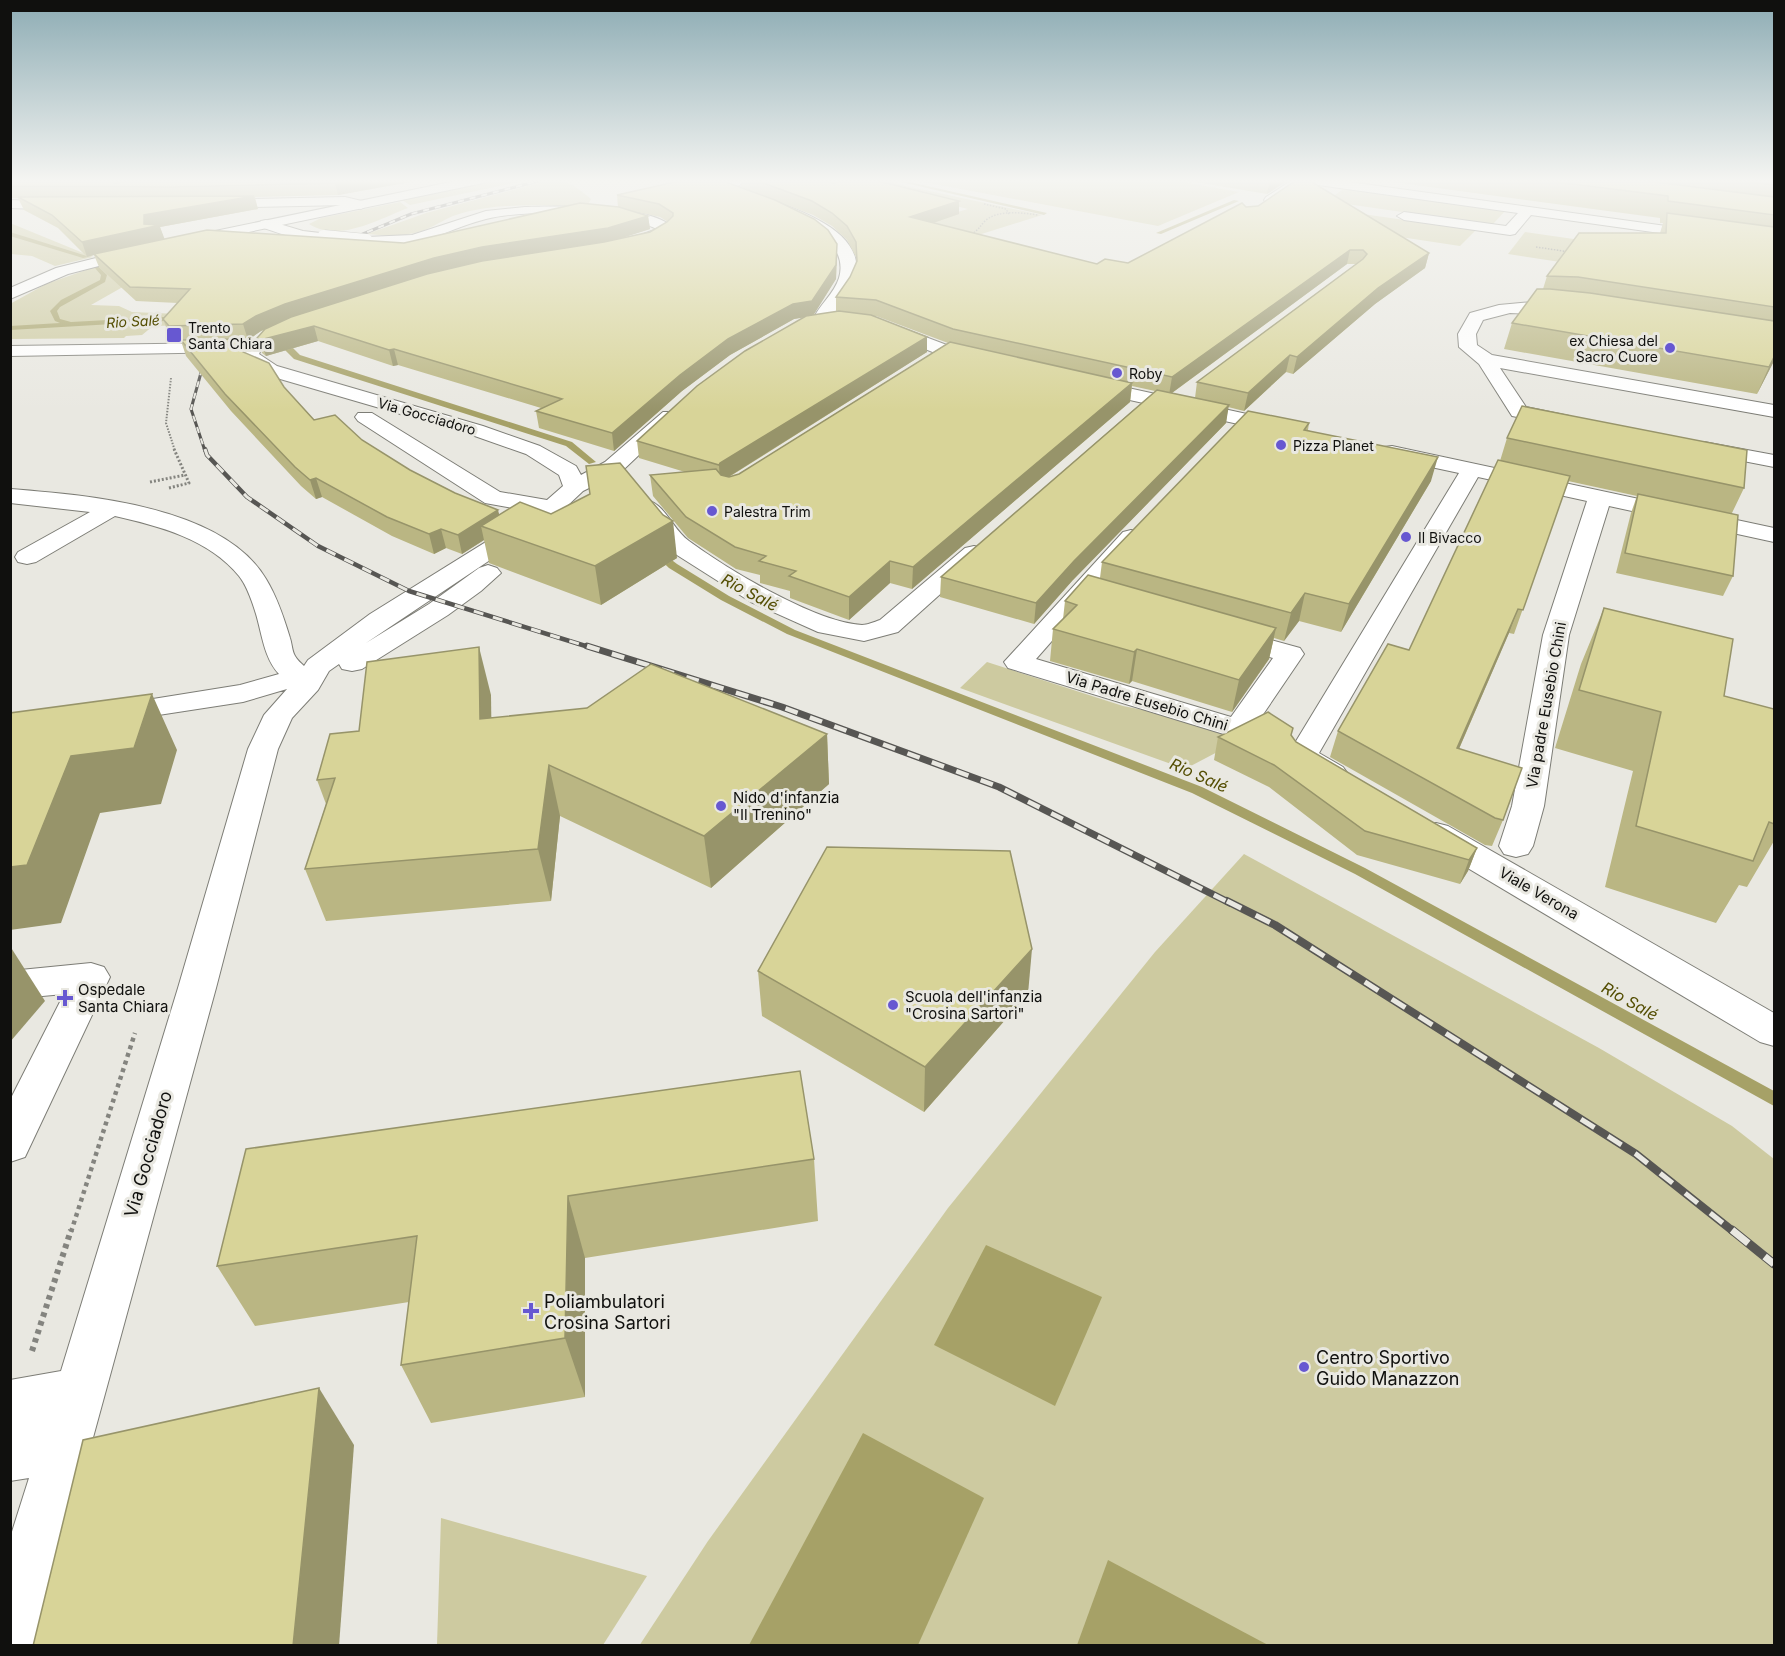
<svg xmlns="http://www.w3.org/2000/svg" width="1785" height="1656" font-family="Inter,sans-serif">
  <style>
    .green { fill: #cdcaa0 }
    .water { fill: #a6a167 }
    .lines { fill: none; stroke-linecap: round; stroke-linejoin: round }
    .stream { fill: #a6a167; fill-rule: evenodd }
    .minor-casing { stroke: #7d7d76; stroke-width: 2 }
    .major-casing { stroke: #7d7d76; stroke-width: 2 }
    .path-far4 { stroke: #84847f; stroke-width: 1.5; stroke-dasharray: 1.5 1.5; stroke-linecap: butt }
    .path-far3 { stroke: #84847f; stroke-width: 2; stroke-dasharray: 1.5 1.5; stroke-linecap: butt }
    .path-far2 { stroke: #84847f; stroke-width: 3; stroke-dasharray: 2 2; stroke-linecap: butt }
    .path-far1 { stroke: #84847f; stroke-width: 4.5; stroke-dasharray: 4 4; stroke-linecap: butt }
    .path { stroke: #84847f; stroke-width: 6; stroke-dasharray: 4.5 4.5; stroke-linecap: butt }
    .minor { fill: #fff; fill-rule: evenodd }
    .major { fill: #fff; fill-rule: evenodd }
    .rail-far4-casing { stroke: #575653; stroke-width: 3 }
    .rail-far3-casing { stroke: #575653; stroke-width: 4.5 }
    .rail-far2-casing { stroke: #575653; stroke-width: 7 }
    .rail-far1-casing { stroke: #575653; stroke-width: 8 }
    .rail-casing { stroke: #575653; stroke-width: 9 }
    .rail-far4 { stroke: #e9e8e1; stroke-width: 2; stroke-dasharray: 6; stroke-linecap: butt }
    .rail-far3 { stroke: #e9e8e1; stroke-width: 3; stroke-dasharray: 10; stroke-linecap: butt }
    .rail-far2 { stroke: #e9e8e1; stroke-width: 4.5; stroke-dasharray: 13; stroke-linecap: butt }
    .rail-far1 { stroke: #e9e8e1; stroke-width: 5; stroke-dasharray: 16; stroke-linecap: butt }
    .rail { stroke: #e9e8e1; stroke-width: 7; stroke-dasharray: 21; stroke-linecap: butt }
    .minor-bridge-casing { stroke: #7d7d76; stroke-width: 15; stroke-linecap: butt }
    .minor-bridge { stroke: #fff; stroke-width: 14 }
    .wall { fill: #bab683; fill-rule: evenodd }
    .shaded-wall { fill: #97946a }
    .building { fill: #d8d498; stroke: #97946a; stroke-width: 1.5 }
    .poi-dot { fill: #6758d1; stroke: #e9e8e1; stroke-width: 2 }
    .labels { text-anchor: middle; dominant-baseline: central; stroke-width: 6; stroke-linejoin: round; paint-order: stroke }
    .far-water-label { font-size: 14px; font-style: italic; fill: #544e03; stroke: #e9e8e1 }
    .far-poi-label { font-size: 14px; fill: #10100e; stroke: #e9e8e1; text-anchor: start }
    .far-street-label { font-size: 14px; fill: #10100e; stroke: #e9e8e1 }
    .street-label { font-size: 15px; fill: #10100e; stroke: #e9e8e1 }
    .poi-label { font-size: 15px; fill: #10100e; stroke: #e9e8e1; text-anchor: start }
    .water-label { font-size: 16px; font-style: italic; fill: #544e03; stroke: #e9e8e1 }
    .near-street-label { font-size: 18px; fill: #10100e; stroke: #e9e8e1 }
    .near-poi-label { font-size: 18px; fill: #10100e; stroke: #e9e8e1; text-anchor: start }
  </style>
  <rect width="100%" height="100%" fill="#e9e8e1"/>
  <g class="green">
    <path d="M502,179H533L410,205L402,200Z"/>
    <path d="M554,179C566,179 582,191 591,199L587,207C546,205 495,202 456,215C446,218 437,225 427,229C407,237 388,236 367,234L426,213Z"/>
    <path d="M1166,179L1239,192L1158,226L913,180Z"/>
    <path d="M891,182L906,186L1042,215L864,271L902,228L968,209L872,186Z"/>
    <path d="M1345,188L1506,210L1492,225L1326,201Z"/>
    <path d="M400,202L408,208C379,219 339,243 309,224L321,218Z"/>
    <path d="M1341,211L1476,230L1460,246L1321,225Z"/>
    <path d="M10,223L93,257L55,266L32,256L11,254Z"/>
    <path d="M1525,232L1761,266L1751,291L1508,254Z"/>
    <path d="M109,262L135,280L91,305L119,306L132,312L202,315L192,325L153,326L142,335L126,336L124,338L11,339L10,304L46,284Z"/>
    <path d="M987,662L1123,706L1169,715L1244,738L1185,769L960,688Z"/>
    <path d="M1244,854L1599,1048L1732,1126L1774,1159V1645L639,1646L708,1541L948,1208L1155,952Z"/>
    <path d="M441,1518L647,1576L603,1645H437Z"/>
  </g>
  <g class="water">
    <path d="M986,1245L1102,1297L1055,1406L934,1345Z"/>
    <path d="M863,1433L984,1498L918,1645H749Z"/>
    <path d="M1108,1560L1268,1645H1077Z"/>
  </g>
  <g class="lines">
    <g class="stream">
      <path d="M888,179H896L1047,213L1044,215Z"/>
      <path d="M1234,200L1239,201L1161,234L1156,233Z"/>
      <path d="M10,232L87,256L88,257L83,258L10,236Z"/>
      <path d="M98,266L107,275L105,282L60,307L57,311L60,319L71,322L182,316L185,318L182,320L10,330V326L60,323L55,321L50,311L61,300L100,280L101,275L95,268Z"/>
      <path d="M279,340H285L300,355L572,442L596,462L589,464L566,446L294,359L279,344Z"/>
      <path d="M656,548L677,564L729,596L795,630L1202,787L1365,868L1774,1091V1106L1355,874L1192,793L787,634L721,600L669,568L651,551Z"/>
    </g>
    <defs>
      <g id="minor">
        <path d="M729,179H750L736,187C770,202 869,223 855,277C852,290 835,313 827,325H815L812,321C819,305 834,294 839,278C854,226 756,206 723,191L722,188Z"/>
        <path d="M1294,179H1328L1774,241V249L1531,215L1515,234L1510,235L1404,220L1397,216L1404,212L1506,226L1518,213L1304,183L1276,203H1266L1264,200L1266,197Z"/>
        <path d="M345,197L366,202L368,205L361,209L345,205L213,208L206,204L213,200Z"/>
        <path d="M10,200L66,202L73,206L66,210L10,208Z"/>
        <path d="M525,207C557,206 652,204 673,228L666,237L630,248L625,247L623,244L625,241L657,229C619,211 527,209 486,219C457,226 432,241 403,245C391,246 367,250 359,241L366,237L412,235L486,211Z"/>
        <path d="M266,220L303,231L329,234L331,237C320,249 276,232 261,227L259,224L261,221Z"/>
        <path d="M1533,302L1568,306L1576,311L1568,316L1510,313L1483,320L1476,334L1477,345L1492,355L1774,405V417L1500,368L1526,407L1569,416L1572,420L1569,424L1562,426L1512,416L1479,364L1459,347L1458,334L1470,313L1499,305Z"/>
        <path d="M886,322L952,347L989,357L991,361L989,365L982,367L940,355L880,331L877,327L880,323Z"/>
        <path d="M253,342L259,343L262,347L259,354L277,366L483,426L540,446L576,466L581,475L605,462L663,412H677L680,416L621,472L583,491L547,525L508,548L366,643L429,604L479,568L488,565L497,568L501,573L481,591L448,615L362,669L352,671L342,669L339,664L329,671L318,690L292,718L278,749L216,988L39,1635L35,1646H10V1538L29,1478L10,1481V1380L61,1371L178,988L248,749L264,715L287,689L243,702L113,722L103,719L98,713L103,707L240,685L279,674C264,658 262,634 256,614C252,601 247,586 239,576C209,539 159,526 115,516L36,562L27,564L18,562L15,557L18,552L90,512L10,503V489C87,495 223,506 266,579C277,597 284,618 290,638C292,644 292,651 295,656C297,660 301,663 304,666L308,660L370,614L534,512L485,503L358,421L355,417L358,413H372L500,492L547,500L563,486L559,475L526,454L469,434L263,374L249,366L241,354L247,343Z"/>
        <path d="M229,343L235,344L238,348L235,352L10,356V346Z"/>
        <path d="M1087,379L1283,422L1290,424L1293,428L1290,432L1283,434L1080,389L1077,385L1080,381Z"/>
        <path d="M1704,442L1774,455V467L1697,452L1693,448L1697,444Z"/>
        <path d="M1392,446L1774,528V542L1609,506L1569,635L1544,806L1533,846L1528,854L1516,857L1504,854L1499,846L1512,806L1543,635L1587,501L1478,477L1319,753L1343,767L1348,774L1343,781C1324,786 1298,772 1287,756L1459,473L1384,457L1381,452L1384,447Z"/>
        <path d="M647,500C666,505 673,530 689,541C727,569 816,623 862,625C867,625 874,622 880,620L965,548L974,546L983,548L986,553L898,632L864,641L818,632L751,602L669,550L636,507L639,502Z"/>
        <path d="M1131,530L1139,532L1143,537L1139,542L1036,659L1231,717L1273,658L1218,642L1215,636L1218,630L1228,628L1300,648L1304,654L1249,735L1238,738L1227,735L1008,668L1004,662L1123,532Z"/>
        <path d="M1436,823L1448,826L1774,1013V1046L1760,1042L1424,842L1419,834L1424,826Z"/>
        <path d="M91,963L104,967L110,977L25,1157L10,1162V1100L64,994L10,999V971Z"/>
      </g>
      <g id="major">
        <path d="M465,179H489L483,183L191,244L184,240L191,236Z"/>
        <path d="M140,247L147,251L145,254L68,274L10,299V288L56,268Z"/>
      </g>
    </defs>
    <use href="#minor" class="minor-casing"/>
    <use href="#major" class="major-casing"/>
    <g class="path-far4">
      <path d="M984,204L1006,209L1009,214"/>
      <path d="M971,234C978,231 980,226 985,221C998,209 1023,213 1038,215"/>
      <path d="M1536,247L1570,252"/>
    </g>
    <path class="path-far3" d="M171,378L166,423L175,451"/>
    <g class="path-far2">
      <path d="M150,482L185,475"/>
      <path d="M169,488L189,483L174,449"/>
    </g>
    <path class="path-far1" d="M71,1232L135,1033"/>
    <path class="path" d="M32,1351L71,1230"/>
    <use href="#minor" class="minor"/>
    <use href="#major" class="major"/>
    <defs>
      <g id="rail-far4">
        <path d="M334,246L411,214L546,179"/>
        <path d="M205,358L191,409L205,451"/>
      </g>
      <path id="rail-far3" d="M205,449L207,455L247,497L318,546L409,591L592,648"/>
      <path id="rail-far2" d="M587,646L782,707L999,787L1230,903"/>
      <path id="rail-far1" d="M1227,901L1275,925L1636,1154L1734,1232"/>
      <path id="rail" d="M1732,1230L1774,1264"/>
    </defs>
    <use href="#rail-far4" class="rail-far4-casing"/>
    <use href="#rail-far3" class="rail-far3-casing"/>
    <use href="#rail-far2" class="rail-far2-casing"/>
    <use href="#rail-far1" class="rail-far1-casing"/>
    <use href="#rail" class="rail-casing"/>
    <use href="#rail-far4" class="rail-far4"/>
    <use href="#rail-far3" class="rail-far3"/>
    <use href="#rail-far2" class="rail-far2"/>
    <use href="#rail-far1" class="rail-far1"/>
    <use href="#rail" class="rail"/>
    <defs>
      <path id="minor-bridge" d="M324,237L366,241"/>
    </defs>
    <use href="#minor-bridge" class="minor-bridge-casing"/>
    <use href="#minor-bridge" class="minor-bridge"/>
  </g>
  <g class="wall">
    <path d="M10,179H427L338,195L255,197L258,209L160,227L164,239L404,243L618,207L617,195L688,179L837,258L836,279L813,315L836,312V297L850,277L857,262L856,257L847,240L832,226L813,215L741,187V179H819L959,214L933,223L1097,264L1128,263L1246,207L1429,253L1425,268L1375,304L1293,374L1286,372L1244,411L1228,407L1226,423L1072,581L1034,624L940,597L941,577L1155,391L1132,386L1130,402L912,589L890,583L849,620L790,598V591L760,583V575L736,569L688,538L653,496L650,475L685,472L639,458L637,441L804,317L794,319L730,355L682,391L614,451L539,428L536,411L541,408L398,365L393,366L318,341L266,356L262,353L257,338L271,327L261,331L248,340H236L243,352L284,387L314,420L362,440L410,470L499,515L551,514L677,558L601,605L489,563L484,540L462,554L446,548L434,554L392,536L322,497L316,499L301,486L231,411L186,356L181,341H174L169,335L163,319L178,303L136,301L99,267L94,255L87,257L58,228L24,210L18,198H10ZM623,209L660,217L668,222L650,232L617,239L650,229L648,216ZM1347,264H1356L1197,382L1195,398L1172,393ZM873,316H876L948,343L739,474L729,477L927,352V337Z"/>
    <path d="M1178,179H1288L1287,181L1267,194Z"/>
    <path d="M1371,179H1774V361L1757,394L1504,349L1512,323L1543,289L1547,276L1660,233L1663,223H1660V218Z"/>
    <path d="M1309,423L1308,430L1431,481L1341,632L1299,621L1284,641L1274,638L1269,659L1232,712L1132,681L1129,684L1050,661L1053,629L1063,619L1065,601L1100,578L1102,562Z"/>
    <path d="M1507,438L1744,488L1732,513L1733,576L1723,596L1616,573L1631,513L1637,496L1568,481L1514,634L1509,633L1459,749L1503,820L1492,846L1485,845L1330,757L1338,731L1409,650L1500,461Z"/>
    <path d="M1604,608L1724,696L1774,709V841L1747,887L1739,885L1716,923L1605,887L1633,771L1555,748L1581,664Z"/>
    <path d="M491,695V717L827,734L829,784L711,888L560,816L551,901L326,921L305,869L326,804L317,780L359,731Z"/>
    <path d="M1293,728L1291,736L1296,742L1477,848L1468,871L1460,884L1357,855L1269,787L1214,760L1218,737Z"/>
    <path d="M758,971L1028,994L924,1112L762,1016Z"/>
    <path d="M246,1149L814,1159L818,1221L585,1258V1397L431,1423L401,1365L409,1302L255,1326L217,1266Z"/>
  </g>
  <g class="shaded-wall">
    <path d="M106,179H147L114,186Z"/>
    <path d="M358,179H427L338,195L335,183Z"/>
    <path d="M1270,179H1288L1287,181L1267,194Z"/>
    <path d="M254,196L258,209L160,227L165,240L94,254V255L87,257L82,242L144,224V215Z"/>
    <path d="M959,201V214L910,231V217Z"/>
    <path d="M648,216L650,229L610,242L289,319L261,331L248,340L243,324L256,316L285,304L434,258L482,247Z"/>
    <path d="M837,244L836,279L813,316L794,319L730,355L682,391L614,451L612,433L680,375Z"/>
    <path d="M1350,250L1347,264L1169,395L1172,377Z"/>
    <path d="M1429,253L1425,268L1375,304L1293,374L1297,357L1378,288Z"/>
    <path d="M314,326L318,341L266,356L260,340Z"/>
    <path d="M927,337V352L722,481L720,483L719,465L720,463Z"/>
    <path d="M394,349L398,365L393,366L389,350Z"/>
    <path d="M1290,355L1286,372L1244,411L1248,393Z"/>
    <path d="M1774,357V361L1757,394L1769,367Z"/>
    <path d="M1132,383L1130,402L912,589L913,567Z"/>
    <path d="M1229,405L1226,423L1072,581L1034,624L1036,603L1074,561Z"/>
    <path d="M1438,457L1431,481L1341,632L1349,604Z"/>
    <path d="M316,478L322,497L316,499L310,480Z"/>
    <path d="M498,510L503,529L481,526L484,540L462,554L458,535Z"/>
    <path d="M673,521L677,558L601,605L595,566Z"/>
    <path d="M441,529L446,548L434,554L429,534Z"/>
    <path d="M890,561V583L849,620V597Z"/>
    <path d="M1305,593L1299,621L1284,641L1291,613Z"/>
    <path d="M1518,609L1509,633L1448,774L1457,748Z"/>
    <path d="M1276,628L1269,659L1232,712L1239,680Z"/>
    <path d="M479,647L491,695L492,768L480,719Z"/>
    <path d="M1137,649L1132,681L1129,684L1134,652Z"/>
    <path d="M152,694L177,750L161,804L100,813L61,923L10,930V867L71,756Z"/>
    <path d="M827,734L829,784L711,888L704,836Z"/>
    <path d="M549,765L560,816L551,901L538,849Z"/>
    <path d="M1477,848L1468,871L1460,884L1469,860Z"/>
    <path d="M10,946L45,1001L10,1042Z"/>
    <path d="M1032,949L1028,994L924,1112L925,1067Z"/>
    <path d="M568,1196L585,1258V1397L565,1338Z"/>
    <path d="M319,1388L354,1445L339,1646H293Z"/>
  </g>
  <g class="building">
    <path d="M10,179H107L115,183L146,179H358L335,183L172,187L10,186Z"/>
    <path d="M688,179H718L775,200L814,219L828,230L837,244L836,265L812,301L793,304L728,339L680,375L612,433L536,411L562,399L394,349L389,350L314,326L260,340L257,338L265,329L291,317L427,274L482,261L604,242L650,232L667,222L673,216V213L659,204L617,195Z"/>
    <path d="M753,179H819L834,183L849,179H870L959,201L910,217L1097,264L1105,259L1128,263L1242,203L1246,207L1258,206L1298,179H1307L1429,253L1378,288L1297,357L1290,355L1248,393L1197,382L1363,259L1367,254L1363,250H1350L1172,377L953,329L876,300L836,297L850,277L857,261L856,242L847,226L832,213L812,201Z"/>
    <path d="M1532,179H1631L1774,197V215L1668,201V196Z"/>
    <path d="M1727,179H1774V185Z"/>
    <path d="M254,196L144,215V224L160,225L82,242L52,215L18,197Z"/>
    <path d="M580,203L619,207L648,216L608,228L482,247L434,258L285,304L256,316L243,324L169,326L163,319L190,289L130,287L94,254L207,230L404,243Z"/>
    <path d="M1667,213L1774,227V307L1578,277L1547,276L1579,233H1666Z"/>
    <path d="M1537,289H1550L1590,293L1774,321V357L1769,367L1512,323Z"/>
    <path d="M839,311L871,315L927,337L720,463L719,465L637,441L697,386L745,351L806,316Z"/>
    <path d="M235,339L243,352L269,363L284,387L314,420L335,415L362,440L410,470L455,493L498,510L458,535L441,529L429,534L387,517L316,478L310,480L295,467L225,394L181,340Z"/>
    <path d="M950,342L1132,383L913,567L890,561L849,597L789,576L796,571L759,561L766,556L735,547L686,517L650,475L716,469L721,475L729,477L739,474Z"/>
    <path d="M1157,390L1229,405L1074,561L1036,603L941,577Z"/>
    <path d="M1522,406L1747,450L1744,488L1507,438Z"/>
    <path d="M1248,411L1309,423L1304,430L1438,457L1349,604L1305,593L1291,613L1102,562Z"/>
    <path d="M1498,460L1570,476L1523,610L1518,609L1457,748L1522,768L1503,820L1495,818L1338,731L1388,644L1409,650Z"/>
    <path d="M620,463L663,515L673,521L595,566L481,526L520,502L551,514L590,494L586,466Z"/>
    <path d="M1638,494L1738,515L1733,576L1625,553Z"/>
    <path d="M1088,575L1276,628L1239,680L1137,649L1134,652L1053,629L1077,605L1065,601Z"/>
    <path d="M1604,608L1733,639L1724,696L1774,709V824L1769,822L1753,861L1636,826L1661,712L1579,690Z"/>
    <path d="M479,647L480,719L587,708L651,664L827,734L704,836L549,765L538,849L305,869L335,778L317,780L330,734L359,731L367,662Z"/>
    <path d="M152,694L134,748L71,756L27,865L10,867V713Z"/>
    <path d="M1268,712L1293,728L1291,735L1296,742L1477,848L1469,860L1365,831L1274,765L1218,737Z"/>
    <path d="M827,847L1010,851L1032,949L925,1067L758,971Z"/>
    <path d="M800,1071L814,1159L568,1196L565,1338L401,1365L417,1236L217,1266L246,1149Z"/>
    <path d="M319,1388L293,1646H33L83,1440Z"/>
  </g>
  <linearGradient id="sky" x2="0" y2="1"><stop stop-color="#8dacb4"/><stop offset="0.44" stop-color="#f5f5f2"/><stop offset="1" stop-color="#f5f5f2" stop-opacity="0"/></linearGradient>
  <rect width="1785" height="411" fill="url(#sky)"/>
  <g class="poi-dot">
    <rect x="166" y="327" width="16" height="16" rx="3"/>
    <circle cx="1670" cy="348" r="6"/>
    <circle cx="1117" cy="373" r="6"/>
    <circle cx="1281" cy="445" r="6"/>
    <circle cx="712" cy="511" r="6"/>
    <circle cx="1406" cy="537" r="6"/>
    <circle cx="721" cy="806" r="6"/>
    <path d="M62 989h6v6h6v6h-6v6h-6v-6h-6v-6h6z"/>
    <circle cx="893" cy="1005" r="6"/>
    <path d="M528 1302h6v6h6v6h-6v6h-6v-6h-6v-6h6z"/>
    <circle cx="1304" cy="1367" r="6"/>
  </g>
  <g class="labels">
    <g class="far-water-label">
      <text transform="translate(133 321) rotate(-3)">Rio Salé</text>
    </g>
    <g class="far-poi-label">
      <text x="188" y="327">Trento<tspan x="188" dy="16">Santa Chiara</tspan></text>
      <text x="1658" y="340" text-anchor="end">ex Chiesa del<tspan x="1658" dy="16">Sacro Cuore</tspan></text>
      <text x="1129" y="373">Roby</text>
      <text x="1293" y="445">Pizza Planet</text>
      <text x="724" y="511">Palestra Trim</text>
      <text x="1418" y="537">Il Bivacco</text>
    </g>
    <g class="far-street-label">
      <text transform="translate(427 416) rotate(16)">Via Gocciadoro</text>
    </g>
    <g class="street-label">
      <text transform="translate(1147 701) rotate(17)">Via Padre Eusebio Chini</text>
      <text transform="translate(1546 705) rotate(-80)">Via padre Eusebio Chini</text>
      <text transform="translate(1539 893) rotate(30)">Viale Verona</text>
    </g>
    <g class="poi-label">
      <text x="733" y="797">Nido d'infanzia<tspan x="733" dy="17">"Il Trenino"</tspan></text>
      <text x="78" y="989">Ospedale<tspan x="78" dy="17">Santa Chiara</tspan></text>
      <text x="905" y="996">Scuola dell'infanzia<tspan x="905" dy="17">"Crosina Sartori"</tspan></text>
    </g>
    <g class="water-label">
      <text transform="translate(750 592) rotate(28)">Rio Salé</text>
      <text transform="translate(1199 775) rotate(24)">Rio Salé</text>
      <text transform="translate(1630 1001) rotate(29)">Rio Salé</text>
    </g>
    <g class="near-street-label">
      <text transform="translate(148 1154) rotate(-74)">Via Gocciadoro</text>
    </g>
    <g class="near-poi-label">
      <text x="544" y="1301">Poliambulatori<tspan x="544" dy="21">Crosina Sartori</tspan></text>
      <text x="1316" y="1357">Centro Sportivo<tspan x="1316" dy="21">Guido Manazzon</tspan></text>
    </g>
  </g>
  <rect width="1785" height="1656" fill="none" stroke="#10100e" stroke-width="24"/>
</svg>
